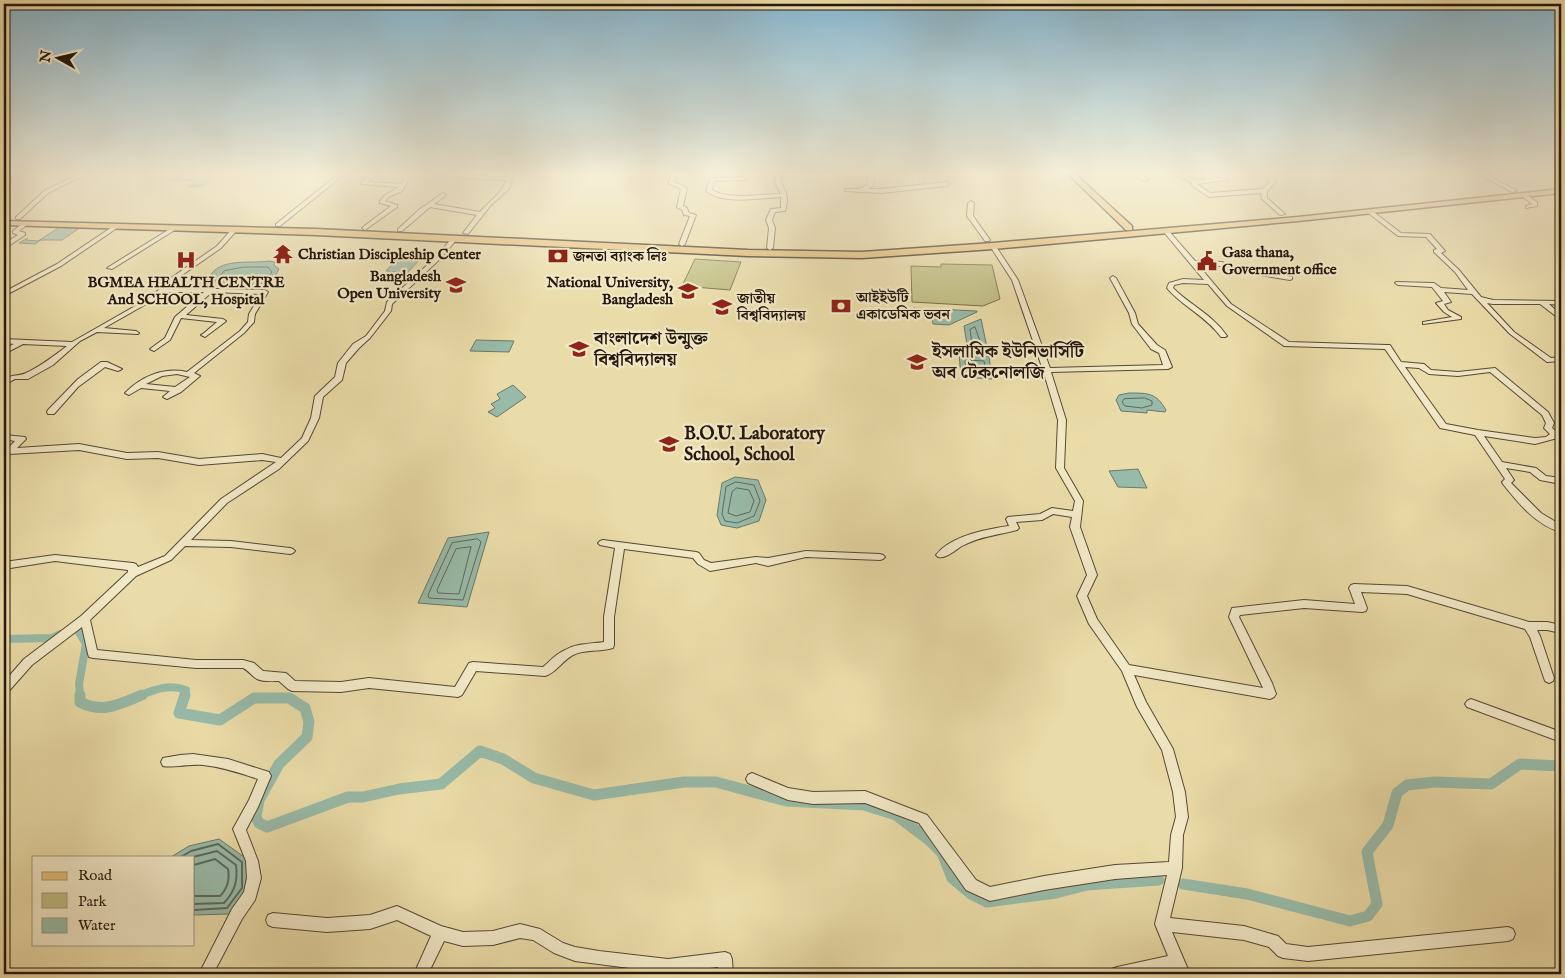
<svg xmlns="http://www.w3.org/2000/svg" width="1565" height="978" font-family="'IM FELL English','Noto Serif Bengali',serif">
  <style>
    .green { fill: #bfbe82; stroke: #726a48 }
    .water { fill: #98bba9; stroke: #6a796b }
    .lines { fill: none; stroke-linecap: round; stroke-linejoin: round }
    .shore-far1 { stroke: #5e695c; stroke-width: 1 }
    .shore { stroke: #5e695c; stroke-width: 2 }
    .canal-far1 { stroke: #98bba9; stroke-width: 8 }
    .canal { stroke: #98bba9; stroke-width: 11 }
    .minor-casing { stroke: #564834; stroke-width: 2 }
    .major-casing { stroke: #25170e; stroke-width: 3 }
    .highway-casing { stroke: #25170e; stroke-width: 3 }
    .minor { fill: #f1e8c6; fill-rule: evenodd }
    .major { fill: #e5be74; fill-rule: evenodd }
    .highway { fill: #e5be74; fill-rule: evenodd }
    .labels { text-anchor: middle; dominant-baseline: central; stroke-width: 4.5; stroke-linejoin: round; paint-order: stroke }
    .far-poi-label { font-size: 15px; font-weight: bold; fill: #25170e; stroke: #f1e8c6; text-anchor: start }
    .poi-label { font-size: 18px; font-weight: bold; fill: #25170e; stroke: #f1e8c6; text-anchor: start }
  </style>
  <rect width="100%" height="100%" fill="#eadca8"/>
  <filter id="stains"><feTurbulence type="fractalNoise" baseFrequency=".004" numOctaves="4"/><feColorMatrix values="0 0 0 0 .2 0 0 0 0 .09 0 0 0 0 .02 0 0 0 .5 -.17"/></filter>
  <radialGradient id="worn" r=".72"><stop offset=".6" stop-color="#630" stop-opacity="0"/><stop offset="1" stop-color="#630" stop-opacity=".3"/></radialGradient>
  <g class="green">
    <path d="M695,259L741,262L730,290L682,286Z"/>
    <path d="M941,264L992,265L1000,299L983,306L912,302L911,266L941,267Z"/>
  </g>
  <g class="water">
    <path d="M187,173H215L204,186L188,187L194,182L193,180H170Z"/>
    <path d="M60,227H75L78,229L62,240H41L35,244L19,243L28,238L26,240L38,241Z"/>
    <path d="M398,258L420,259L407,273L386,271Z"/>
    <path d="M269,261L275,262L274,265L279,269L273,280C257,285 239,289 222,284C216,283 215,279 209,278C218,257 251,264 269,261Z"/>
    <path d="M913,308L977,311V312L949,325L933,324L931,313L913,312Z"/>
    <path d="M981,319L988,352L968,351L964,326Z"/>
    <path d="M476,340L514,341L509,352L470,351Z"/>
    <path d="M959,354L989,356L992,379L961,377Z"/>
    <path d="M513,385L526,397L497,417L488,412L495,408L491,404L500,399L497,394Z"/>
    <path d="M1129,393C1149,393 1156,393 1166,410L1165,412L1147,410V413L1121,411L1116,400L1119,395Z"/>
    <path d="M1138,469L1147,488L1118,487L1109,471Z"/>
    <path d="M735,477L758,480L766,500L759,521L737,528L721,525L717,515L722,483Z"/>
    <path d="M489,532L467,607L418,603L448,538Z"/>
    <path d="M219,839L247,859C250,889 250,891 229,914L194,915V857H171L189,846Z"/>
  </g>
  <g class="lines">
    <g class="shore-far1">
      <path d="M244,267H268L272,272L269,276C256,278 231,287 220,276L224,271Z"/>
      <path d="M975,327L981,344L979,347L972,344L970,330Z"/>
      <path d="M967,360L984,361L986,372H967L965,362Z"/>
      <path d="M1145,398L1152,401V405L1142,408L1125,406L1122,402L1124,399Z"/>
      <path d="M736,482L754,485L760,501L754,516L737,523L725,521L722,514L726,487Z"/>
      <path d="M737,488L749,490L754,501L750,512L736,516L728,513L732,492Z"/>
      <path d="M478,539L481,542L463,600L429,598L428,595L452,543Z"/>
      <path d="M471,547L459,594L438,593L437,590L456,549Z"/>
    </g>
    <g class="shore">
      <path d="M181,857L191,851L218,844L242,862V888L227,908L194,910"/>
      <path d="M193,857L217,851L236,865C238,881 235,891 224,903L194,904"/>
      <path d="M194,865L215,859L228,869C230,880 228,888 220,896H194"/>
    </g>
    <g class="canal-far1">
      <path d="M77,629L86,644L79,684L80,696"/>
      <path d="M4,639L52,638L60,634"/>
      <path d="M139,696C155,689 169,684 186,690L184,696"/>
    </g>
    <g class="canal">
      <path d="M80,695V702C103,714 120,704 142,695"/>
      <path d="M185,695L179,713L220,720L254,698H289L305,708L309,722L307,737L279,764L259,800L256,817L259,823L267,827L348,797H363L399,789L441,784L480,751L503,759L534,778L594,795L684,782H716L786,801L864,805L896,815L929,840L942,853L952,878L971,894L987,902L1056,893L1087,885L1159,880"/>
      <path d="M1183,884L1247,894L1350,921L1368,916L1377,904L1367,852L1388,825L1397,793L1407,785L1435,782L1491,784L1520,764L1561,766"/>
    </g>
    <defs>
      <g id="minor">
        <path d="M81,173H88L48,193L20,219H16V217L44,191Z"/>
        <path d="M110,173H120L117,175Z"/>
        <path d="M340,173H346L280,226H276V224Z"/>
        <path d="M372,173H378L368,182L401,184L407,173H413L402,191L389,197L385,201L397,205V207L365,230L362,228L363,227L391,206L380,203V201L385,195L399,187L361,184V182Z"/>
        <path d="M463,173H469L466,176L507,177L508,173H514L509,189L491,205L468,234L463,233L477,215L430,207L402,231H398V229L420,209L443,193L446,195L445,196L434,204L480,212C488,202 503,193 506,180L460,178L459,177Z"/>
        <path d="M672,173H678L674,182L687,188L683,206L687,208L689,213L696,215L685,244L682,246L679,244L690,216L684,215L682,210L677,207L681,189L668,183Z"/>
        <path d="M777,173H783L781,183C787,193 789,199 785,211L775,212L772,220L775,228L773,248L770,250L767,248L769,228L766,220L771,209L781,208V197C760,198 723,205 706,191L710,178L744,177L747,179L746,180L714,181L712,190C729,200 761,194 781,194L775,183Z"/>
        <path d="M868,173H874L873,186L868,189H881L947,182L950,184L947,186L881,193L845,191V189H859L867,185Z"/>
        <path d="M917,173H923L924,182H920Z"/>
        <path d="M1133,173H1139L1148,180L1143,181Z"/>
        <path d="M1180,173H1186L1184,175L1195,180L1207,179L1198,173C1208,173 1211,179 1222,178L1218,173H1224L1228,179L1227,180L1197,184L1210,193L1262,189L1270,182L1265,173H1271L1276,182L1267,191V198L1285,214L1280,215L1262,199L1261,193L1209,197L1191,185L1192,183L1179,176Z"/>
        <path d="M1477,173H1484L1517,191L1512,192Z"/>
        <path d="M1524,193L1537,202V206L1526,208V206L1532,204L1522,196V194Z"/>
        <path d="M971,201L974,203L973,216L990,240L989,241H985L967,216L968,203Z"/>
        <path d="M1367,210H1371L1401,233L1430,234L1445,251L1441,253L1459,270L1481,297L1493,300L1561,301V305L1549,304L1561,315V320L1540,304H1493L1487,303L1514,332L1551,358L1561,357V361L1547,362L1510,334L1472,294L1444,292L1451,302L1444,304L1448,310L1461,317V319L1423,324V322L1452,317L1444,312L1436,303L1443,301L1432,287L1398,285L1395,283L1396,282L1434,283L1441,288L1468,290L1455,272L1434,252V250L1437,249L1426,237L1398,236L1367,212Z"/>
        <path d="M23,223L28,224L19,231L25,233V235L4,249V244L18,235L13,233V231Z"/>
        <path d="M115,225L120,226L61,266L4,296V292L57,264Z"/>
        <path d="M173,227L178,228L112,269L107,268Z"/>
        <path d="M233,228L238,229L221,248L175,280L167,288L265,290L268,292L255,314L254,322L244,333L194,373L200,376L181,392L167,399L163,397L170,391L141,388L129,395L125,393C142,376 164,367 187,372L240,331L248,322L249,314L261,294L212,292L186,315L223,319L226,321L225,322L205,337L201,335L203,334L217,322L181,318L170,340L154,351L150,349L165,338L175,317L204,292H163L155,299L104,328L136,331L139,333L138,334L97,332L80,341L53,365L28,379H15L4,385V380C14,373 18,377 26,373C41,366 54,356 67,346L23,344L4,354V349L14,344L4,343V339L72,342L151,297L171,278L217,246ZM177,374L190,377L175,387L146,384L162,376Z"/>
        <path d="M1163,229H1167L1195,261L1222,262L1231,266L1292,277V279L1290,280L1229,270L1221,266L1198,265L1231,304L1289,342L1387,345H1390L1401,362L1424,364L1431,370L1458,372L1495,368L1548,412L1554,423L1552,428L1557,432L1561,433V437L1535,444L1484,436L1502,462L1536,468L1546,476L1561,478V484L1540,480L1530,472L1506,468L1514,480L1511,483L1541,513L1561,525V532C1537,526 1518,503 1503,484L1502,482L1505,479L1475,435L1440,428L1385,349L1284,346L1227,306L1208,284L1183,283L1174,285L1173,288C1190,305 1213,315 1227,336L1225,337H1221C1206,316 1183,307 1167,288L1169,283L1183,279L1204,280L1163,231ZM1405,367L1419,368L1429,374L1458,376L1490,372L1542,415L1546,423L1544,428L1550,434L1546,437L1535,438L1478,430L1446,424Z"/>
        <path d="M454,237L457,239L440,259L392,304L391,311L370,338L359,348L346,363L342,380L323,397L319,418L308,441L279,469L227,503L191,540L231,541L290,548L293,549L295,551L293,553L290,554L231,547L185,546L171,560L136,576L90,620L97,650L196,660H243L254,663L263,671L286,673L295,681L341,682L369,678L455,687L469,663L473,662L543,667C550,661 556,654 565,650C577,643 591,644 604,642V617L615,548L600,545L598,543L600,541L603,540L696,552L699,553L704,560L711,563L756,557L768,558L806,551L880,554L883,555L885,557L883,559L880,560L806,557L768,566L756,563L710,571L698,564L693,558L624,549L614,617V645L613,648C600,652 585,649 573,655C563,660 556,673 545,676L476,671L462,695L458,697L369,688L341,692L292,691L288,689L279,681C273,681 263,682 257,679C252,676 249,671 243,668H196L93,658L89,657L88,654L82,627L32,665L8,692L4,694V682L24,659L81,616L128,572V570L55,561L4,569V562L55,555L133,563L136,564L138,567L165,556L221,499L276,462L262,460L199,465L158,458L127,459L79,450L9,454L5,451L15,441L4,439V435L25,437L26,439L17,448L79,444L127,453L158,452L199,459L262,454L281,458L302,438L311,418L315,396L335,377L338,363L353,344L366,336L385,311L387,302L436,257L452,238Z"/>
        <path d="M991,245H995L1018,280L1050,368L1163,365L1159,353L1151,349L1132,324L1129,313L1110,278L1113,276L1116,278L1135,313L1138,324L1157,345L1165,350L1172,367L1168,369L1051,372L1066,420L1064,468L1083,501L1080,527L1097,575L1087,596L1097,619L1129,665L1263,688L1229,617L1232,608L1304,600L1355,604L1349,588L1351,585L1354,584L1407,586L1529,622H1547L1561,625V633L1547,630H1537L1540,636L1554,678L1553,681L1549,683L1545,681L1544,678L1530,637L1525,629L1407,594L1361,592L1367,608L1366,611L1362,612L1304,608L1240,615L1239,617L1272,683L1276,694L1274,697L1270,699L1134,675L1146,702L1173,749L1185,792L1188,817L1183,835L1182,868L1170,918L1244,926L1278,936L1286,944L1308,947L1508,927L1513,929L1515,934L1513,939L1508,941L1308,961L1283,958L1278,956L1269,947L1244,940L1172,932L1190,974H1176L1174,969L1148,974H1110L1112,969L1117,967L1168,956L1155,924L1167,875L1115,879L1044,890L990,901L966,890L919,823L865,803L813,804L788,800L748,783L746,779L748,775L752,773L788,788L813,792L865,791L927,815L976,880L990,887L1044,876L1115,865L1169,862L1171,835L1176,817L1173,792L1162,750L1137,707L1122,671L1089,624L1077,596L1087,575L1070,527L1072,517L1053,514L1042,520L1016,522L1019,528L1017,530C999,535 980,536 962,546C955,550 946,559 938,557L936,555C950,536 987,529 1009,526L1006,519L1008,517L1040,514L1052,508L1073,511L1075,501L1056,468L1058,420L1043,370L1012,280L990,246Z"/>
        <path d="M101,362H107L122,369L118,371L105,367L78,387L54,414H48L47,412L48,410L78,379Z"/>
        <path d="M1471,699L1561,732V742L1467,707L1465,704L1467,701Z"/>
        <path d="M193,754L228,759L269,772L271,776L258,807L246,830L258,861L261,878L255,900L242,919L213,974H199L232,909L244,892L247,878L246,861L233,829L249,800L258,779C240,773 222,767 203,765C192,764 170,768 163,766L161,762L163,758L180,755Z"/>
        <path d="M397,906L441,926L463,932L493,931L520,924L540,929L563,943L575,947L599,951L668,959L725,952L730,954L732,959L733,974H719L718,967L668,973L575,961L554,953L533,940L520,938L493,945L463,946L444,941L428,974H414L431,936L397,920L370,929L327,932L273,927L268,925L266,920L268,915L273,913L327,918L370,915Z"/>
      </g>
      <path id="major" d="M1067,173H1074L1132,226V230H1126Z"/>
      <path id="highway" d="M1561,189V193L1298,221L993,249L862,258L748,256L316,235L4,225V221L316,229L748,250L862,252L993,243L1298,217Z"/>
    </defs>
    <use href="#minor" class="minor-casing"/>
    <use href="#major" class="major-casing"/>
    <use href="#highway" class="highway-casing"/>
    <use href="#minor" class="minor"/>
    <use href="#major" class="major"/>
    <use href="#highway" class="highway"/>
  </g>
  <linearGradient id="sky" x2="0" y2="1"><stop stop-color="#88b7cf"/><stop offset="0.56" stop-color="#f6efd8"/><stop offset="1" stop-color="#f6efd8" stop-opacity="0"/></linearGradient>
  <rect width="1565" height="310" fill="url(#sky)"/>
  <defs>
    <symbol id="temple-bare" viewBox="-9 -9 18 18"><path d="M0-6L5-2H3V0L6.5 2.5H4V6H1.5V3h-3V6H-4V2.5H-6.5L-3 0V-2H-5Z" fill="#8f2418" stroke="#f1e8c6" stroke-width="2.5" paint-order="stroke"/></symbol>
    <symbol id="bank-bare" viewBox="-9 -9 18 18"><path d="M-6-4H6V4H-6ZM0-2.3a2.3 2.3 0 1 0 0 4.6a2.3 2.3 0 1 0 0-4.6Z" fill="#8f2418" stroke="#f1e8c6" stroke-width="2.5" paint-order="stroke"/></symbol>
    <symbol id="hospital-bare" viewBox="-9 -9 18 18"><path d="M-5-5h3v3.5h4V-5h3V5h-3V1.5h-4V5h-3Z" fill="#8f2418" stroke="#f1e8c6" stroke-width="2.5" paint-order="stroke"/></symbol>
    <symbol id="civic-bare" viewBox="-9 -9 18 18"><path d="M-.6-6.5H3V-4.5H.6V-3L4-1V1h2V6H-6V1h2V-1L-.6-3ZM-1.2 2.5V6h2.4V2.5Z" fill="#8f2418" stroke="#f1e8c6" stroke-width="2.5" paint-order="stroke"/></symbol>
    <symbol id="university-bare" viewBox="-9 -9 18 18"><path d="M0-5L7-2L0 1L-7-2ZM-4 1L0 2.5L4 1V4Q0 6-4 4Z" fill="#8f2418" stroke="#f1e8c6" stroke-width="2.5" paint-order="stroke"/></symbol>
    <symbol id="school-bare" viewBox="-9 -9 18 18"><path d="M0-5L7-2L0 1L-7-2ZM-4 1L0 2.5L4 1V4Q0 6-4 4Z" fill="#8f2418" stroke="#f1e8c6" stroke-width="2.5" paint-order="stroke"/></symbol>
  </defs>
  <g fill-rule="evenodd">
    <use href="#temple-bare" x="269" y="240" width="28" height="28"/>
    <use href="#bank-bare" x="544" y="242" width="28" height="28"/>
    <use href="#hospital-bare" x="172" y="246" width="28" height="28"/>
    <use href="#civic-bare" x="1193" y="247" width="28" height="28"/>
    <use href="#university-bare" x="442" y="271" width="28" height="28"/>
    <use href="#university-bare" x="674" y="277" width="28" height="28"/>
    <use href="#bank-bare" x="827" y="292" width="28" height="28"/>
    <use href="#university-bare" x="708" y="293" width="28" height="28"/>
    <use href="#university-bare" x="565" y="335" width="28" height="28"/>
    <use href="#university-bare" x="903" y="348" width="28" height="28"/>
    <use href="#school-bare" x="655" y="430" width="28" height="28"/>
  </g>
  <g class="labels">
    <g class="far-poi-label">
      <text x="1222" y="252">Gasa thana,<tspan x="1222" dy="17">Government office</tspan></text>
      <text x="298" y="254">Christian Discipleship Center</text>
      <text x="573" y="256">জনতা ব্যাংক লিঃ</text>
      <text x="441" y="276" text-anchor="end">Bangladesh<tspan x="441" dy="17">Open University</tspan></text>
      <text x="186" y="282" text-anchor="middle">BGMEA HEALTH CENTRE<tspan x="186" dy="17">And SCHOOL, Hospital</tspan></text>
      <text x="673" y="282" text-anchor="end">National University,<tspan x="673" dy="17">Bangladesh</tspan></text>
      <text x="856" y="297">আইইউটি<tspan x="856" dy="17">একাডেমিক ভবন</tspan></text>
      <text x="737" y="298">জাতীয়<tspan x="737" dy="17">বিশ্ববিদ্যালয়</tspan></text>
    </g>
    <g class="poi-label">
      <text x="594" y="339">বাংলাদেশ উন্মুক্ত<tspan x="594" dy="21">বিশ্ববিদ্যালয়</tspan></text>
      <text x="932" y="352">ইসলামিক ইউনিভার্সিটি<tspan x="932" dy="21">অব টেকনোলজি</tspan></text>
      <text x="684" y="434">B.O.U. Laboratory<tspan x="684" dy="21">School, School</tspan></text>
    </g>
  </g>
  <rect width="1565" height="978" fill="none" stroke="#eadca8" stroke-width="20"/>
  <rect x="5" y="5" width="1555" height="968" fill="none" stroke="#25170e" stroke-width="2.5"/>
  <rect x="10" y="10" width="1545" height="958" fill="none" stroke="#25170e"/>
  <rect x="32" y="856" width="162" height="90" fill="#f1e8c6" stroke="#9f947c"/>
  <rect x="42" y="872" width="25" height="8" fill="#e5be74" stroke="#9f947c"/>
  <text x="78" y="880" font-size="15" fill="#25170e">Road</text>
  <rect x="42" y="893" width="25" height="15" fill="#bfbe82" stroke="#9f947c"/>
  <text x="78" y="906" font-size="15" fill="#25170e">Park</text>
  <rect x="42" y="918" width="25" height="15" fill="#98bba9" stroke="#9f947c"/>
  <text x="78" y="930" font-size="15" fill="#25170e">Water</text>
  <g transform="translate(58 58) rotate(278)" stroke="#f1e8c6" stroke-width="4" paint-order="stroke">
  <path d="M0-4L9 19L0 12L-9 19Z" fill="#25170e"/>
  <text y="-8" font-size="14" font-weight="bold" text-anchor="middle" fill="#25170e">N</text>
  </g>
  <rect width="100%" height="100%" filter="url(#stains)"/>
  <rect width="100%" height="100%" fill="url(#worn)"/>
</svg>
